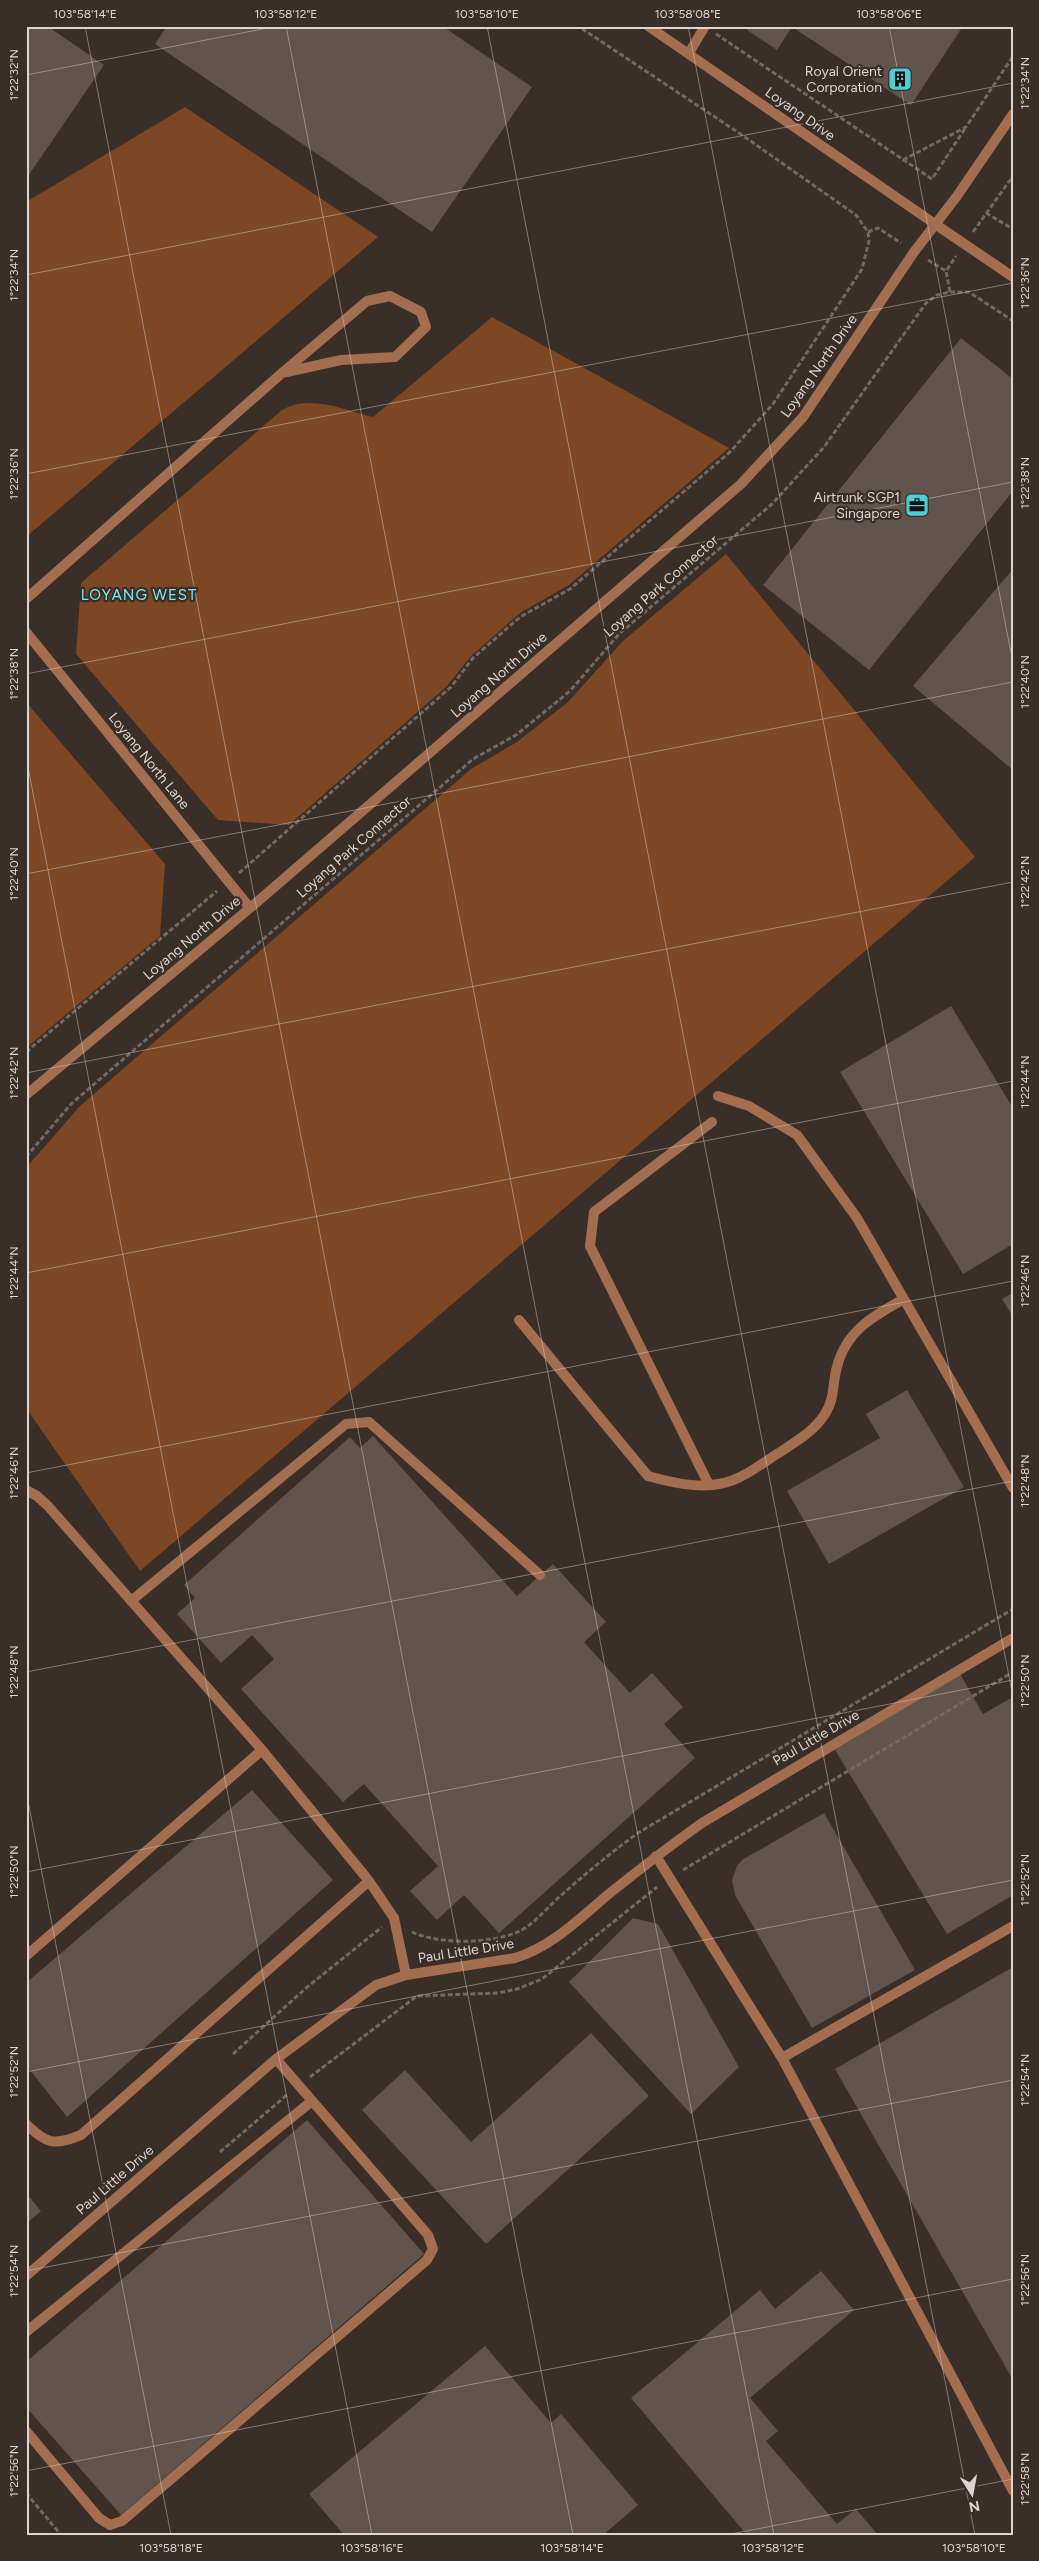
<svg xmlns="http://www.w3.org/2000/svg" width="1039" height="2561" viewBox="0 0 1039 2561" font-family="Figtree,sans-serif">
<rect width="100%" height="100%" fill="#392e28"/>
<path fill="#7d4724" d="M185,107L378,237L26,537V202Z
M492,317L729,448L569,585L520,613L471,656L447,686L289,825L218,820L76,654L81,583L282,410C311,394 343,410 373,417Z
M726,554L975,857L140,1571L26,1408V1168L80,1106L471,769L517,742L568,702L623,641Z
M26,702L165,864L160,936L26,1048Z"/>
<path fill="#60544d" d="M26,26H47L104,65L26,179Z
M167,26H442L532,87L432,232L155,44Z
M750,26H963L911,105L792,27L777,50L747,30Z
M961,338L1013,379V491L869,670L763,585Z
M1013,569V770L913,686Z
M951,1006L1013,1108V1244L963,1274L840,1072Z
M1013,1293V1317L1002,1299Z
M907,1390L964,1487L829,1564L787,1491L880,1438L866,1414Z
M373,1436L517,1596L553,1564L606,1622L584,1642L630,1693L652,1673L683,1707L664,1724L695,1758L499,1933L464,1895L437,1920L410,1891L438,1866L364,1784L343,1802L241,1689L274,1659L252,1635L221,1663L177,1614L195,1598L184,1585L350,1437L360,1448Z
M960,1674L983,1714L1013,1697V1895L947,1934L835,1750Z
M252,1790L333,1880L67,2117L26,2065V1983Z
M824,1813L915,1970L812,2028L735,1895L732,1880L737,1866L742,1860Z
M633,1918L658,1924L739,2067L691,2114L569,1982Z
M1013,1967V2380L835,2069Z
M591,2033L649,2096L486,2244L362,2110L405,2070L471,2142Z
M307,2120L424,2254L121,2515L26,2407V2362Z
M26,2193L41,2211L26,2224Z
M821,2271L854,2310L750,2398L778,2431L766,2441L837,2524L856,2509L878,2535H747L631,2398L760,2290L775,2309Z
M485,2346L551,2423L561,2414L638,2505L603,2535H344L309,2494Z"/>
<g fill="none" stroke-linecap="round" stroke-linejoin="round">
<path stroke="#726863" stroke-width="3" stroke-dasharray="5 2.5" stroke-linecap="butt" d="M716,34L932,179L966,127
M903,160L966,127L1013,56
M986,213L1013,229
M868,232L878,228L901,243
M973,232L1013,176
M928,260L946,271
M950,292H969L1013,321
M239,873L451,687L473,658L520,617L570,589L730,452L773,404L862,269L869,241L868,232L856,215L742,135L578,26
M26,1052L217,891
M26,1157L71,1104L473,759L516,735L570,691L619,634L772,504L824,447L926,303L937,295L950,292L946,271L956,256
M683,1870L1013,1672
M412,1932C440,1945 492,1944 520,1931C534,1924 547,1908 558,1898C584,1875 610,1853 638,1833L1013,1609
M233,2054L306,1988L382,1927
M310,2077L417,1996L498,1993L517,1989L542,1979L657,1887
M220,2152L288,2094
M26,2493L61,2535"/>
<path stroke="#a26e4f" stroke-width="10" d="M689,53L705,26
M935,224L1013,277
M718,1096L749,1106L797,1135L857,1218L1013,1488
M519,1320L648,1476C676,1484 712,1492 740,1477C755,1470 768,1459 782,1451C798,1440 814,1431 825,1414C835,1399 832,1384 837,1367C846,1331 873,1316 904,1299
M709,1485L590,1246L594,1212L712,1122
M26,1490L37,1496L48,1506L262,1750L369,1881L394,1918L406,1975
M131,1601L346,1424L369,1422L540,1575
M656,1856L782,2058L1013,2491
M26,1956L262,1750
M782,2058L1013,1926
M26,2124C47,2144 54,2146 81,2135L369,1881
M26,2276L276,2059L376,1985L406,1975L515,1958C552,1947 581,1917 610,1893C640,1869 671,1845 702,1823L1013,1638
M26,2332L312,2101
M26,2431L99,2518L110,2525L122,2521L427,2260L433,2249L428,2235L276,2059"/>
<path stroke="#a26e4f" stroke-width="10" d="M648,26L935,224
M26,599L282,373L367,301L390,296L421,312L426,327L395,357L341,360L282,373
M26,632L250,908
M26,1095L250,908L741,484L803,417L914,252L957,196L1013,114"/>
</g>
<path fill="none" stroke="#dcd5d1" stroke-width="1" stroke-opacity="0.45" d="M85,26L573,2535M286,26L774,2535M487,26L975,2535M688,26L1013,1697M889,26L1013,663M26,75L278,26M26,275L1013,83M26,474L1013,283M26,674L1013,482M26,757L372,2535M26,874L1013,682M26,1073L1013,882M26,1273L1013,1081M26,1473L1013,1281M26,1672L1013,1481M26,1791L171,2535M26,1872L1013,1680M26,2072L1013,1880M26,2271L1013,2080M26,2471L1013,2279M726,2535L1013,2479"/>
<defs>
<g id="building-square" transform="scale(1.25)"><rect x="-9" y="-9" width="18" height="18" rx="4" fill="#51ccd4" stroke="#392e28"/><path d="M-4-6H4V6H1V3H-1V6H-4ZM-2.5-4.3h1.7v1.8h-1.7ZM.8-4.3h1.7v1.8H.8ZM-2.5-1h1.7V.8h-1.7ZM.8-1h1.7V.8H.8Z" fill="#111"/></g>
<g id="office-square" transform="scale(1.25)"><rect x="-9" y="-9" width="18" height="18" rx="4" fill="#51ccd4" stroke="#392e28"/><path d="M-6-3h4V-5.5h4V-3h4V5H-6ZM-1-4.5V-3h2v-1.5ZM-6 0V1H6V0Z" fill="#111"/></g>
</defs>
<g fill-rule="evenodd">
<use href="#building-square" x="900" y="79"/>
<use href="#office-square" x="917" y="505"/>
</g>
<g text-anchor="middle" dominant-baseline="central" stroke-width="4.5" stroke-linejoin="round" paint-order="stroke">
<g font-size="14" fill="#dcd5d1" stroke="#392e28" text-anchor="end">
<text x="882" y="71">Royal Orient<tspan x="882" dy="16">Corporation</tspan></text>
<text x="900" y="497">Airtrunk SGP1<tspan x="900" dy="16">Singapore</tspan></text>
</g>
<g font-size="14" fill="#dcd5d1" stroke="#392e28">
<text transform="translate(800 114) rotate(35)">Loyang Drive</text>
<text transform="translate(819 366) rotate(-55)">Loyang North Drive</text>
<text transform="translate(661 586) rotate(-41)">Loyang Park Connector</text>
<text transform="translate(499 675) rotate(-41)">Loyang North Drive</text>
<text transform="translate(149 761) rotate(51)">Loyang North Lane</text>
<text transform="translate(354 847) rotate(-41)">Loyang Park Connector</text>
<text transform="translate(192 938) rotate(-40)">Loyang North Drive</text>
<text transform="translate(816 1738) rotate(-30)">Paul Little Drive</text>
<text transform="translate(466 1951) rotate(-9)">Paul Little Drive</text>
<text transform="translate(115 2180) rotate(-41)">Paul Little Drive</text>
</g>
<g font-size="15" letter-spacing="1" fill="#7ce8ef" stroke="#392e28">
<text x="139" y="595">LOYANG WEST</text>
</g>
</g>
<rect width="1039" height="2561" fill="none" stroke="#392e28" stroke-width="55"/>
<g transform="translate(972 2494) rotate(169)" stroke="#392e28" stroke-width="4" paint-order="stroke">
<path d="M0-4L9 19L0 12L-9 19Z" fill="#dcd5d1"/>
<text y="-8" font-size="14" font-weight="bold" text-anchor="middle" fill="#dcd5d1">N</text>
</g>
<rect x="28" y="28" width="984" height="2506" fill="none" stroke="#dcd5d1" stroke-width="2"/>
<g font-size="12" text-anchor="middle" fill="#dcd5d1">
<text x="85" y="18">103°58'14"E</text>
<text x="286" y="18">103°58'12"E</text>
<text x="487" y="18">103°58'10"E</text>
<text x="688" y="18">103°58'08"E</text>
<text x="889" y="18">103°58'06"E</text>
<text transform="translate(14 75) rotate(-90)" y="4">1°22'32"N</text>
<text transform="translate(1025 83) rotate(-90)" y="4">1°22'34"N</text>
<text transform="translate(14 275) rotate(-90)" y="4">1°22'34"N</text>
<text transform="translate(1025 283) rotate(-90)" y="4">1°22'36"N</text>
<text transform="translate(14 474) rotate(-90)" y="4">1°22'36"N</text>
<text transform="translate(1025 483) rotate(-90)" y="4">1°22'38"N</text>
<text transform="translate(14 674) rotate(-90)" y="4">1°22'38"N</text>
<text transform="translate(1025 682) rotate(-90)" y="4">1°22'40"N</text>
<text transform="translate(14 874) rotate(-90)" y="4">1°22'40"N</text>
<text transform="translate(1025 882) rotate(-90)" y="4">1°22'42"N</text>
<text transform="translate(14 1073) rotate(-90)" y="4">1°22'42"N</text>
<text transform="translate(1025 1082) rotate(-90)" y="4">1°22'44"N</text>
<text transform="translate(14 1273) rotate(-90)" y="4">1°22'44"N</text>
<text transform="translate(1025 1281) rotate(-90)" y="4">1°22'46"N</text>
<text transform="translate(14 1473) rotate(-90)" y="4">1°22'46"N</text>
<text transform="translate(1025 1481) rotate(-90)" y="4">1°22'48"N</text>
<text transform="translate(14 1672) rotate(-90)" y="4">1°22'48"N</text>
<text transform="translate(1025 1681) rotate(-90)" y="4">1°22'50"N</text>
<text transform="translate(14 1872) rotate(-90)" y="4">1°22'50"N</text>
<text transform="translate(1025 1880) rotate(-90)" y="4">1°22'52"N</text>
<text transform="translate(14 2072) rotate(-90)" y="4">1°22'52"N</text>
<text transform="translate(1025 2080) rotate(-90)" y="4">1°22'54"N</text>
<text transform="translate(14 2271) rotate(-90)" y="4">1°22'54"N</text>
<text transform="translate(1025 2280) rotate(-90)" y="4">1°22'56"N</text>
<text transform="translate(14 2471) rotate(-90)" y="4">1°22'56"N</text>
<text transform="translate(1025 2479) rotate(-90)" y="4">1°22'58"N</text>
<text x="171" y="2552">103°58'18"E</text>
<text x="372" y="2552">103°58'16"E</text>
<text x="572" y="2552">103°58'14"E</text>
<text x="773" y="2552">103°58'12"E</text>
<text x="974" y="2552">103°58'10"E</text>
</g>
</svg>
